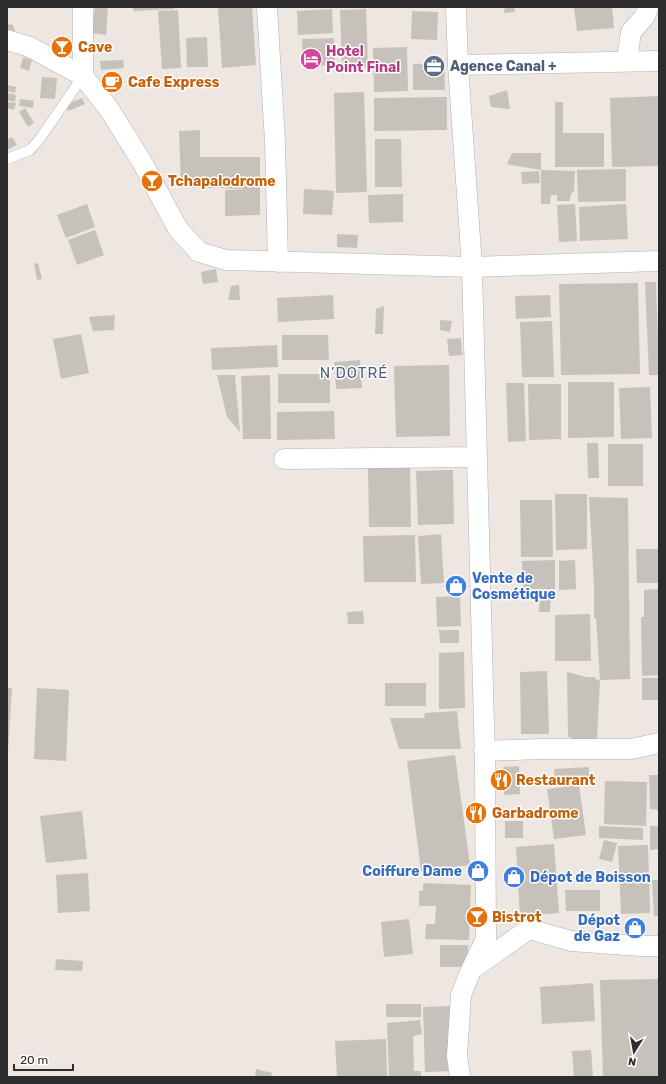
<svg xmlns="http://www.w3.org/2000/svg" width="666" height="1084" viewBox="0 0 666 1084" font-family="Rubik,sans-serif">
<rect width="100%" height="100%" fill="#eee6e0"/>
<path fill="#c7c1bc" d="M95,7H108L106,35L92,33Z
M133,7H174V9L133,11Z
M218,7H252L256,65L222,68Z
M505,7H514L515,12L504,13Z
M574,7H612L614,28L577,31Z
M332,9L333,33L298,35L297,11Z
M366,9L368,67L342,68L340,10Z
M178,10L181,68L162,69L158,11Z
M412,11L438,12L437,40L411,39Z
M7,24L13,25L15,31L12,36L7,35Z
M207,37L208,67H187L186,38Z
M334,38L335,65L303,66L302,39Z
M407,47L408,91L374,92L373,48Z
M23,57L32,60L29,71L20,68Z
M123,60L124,68L101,70L100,61Z
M444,63L445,90H413V64Z
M42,77L57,78L55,99L40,98Z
M7,85L16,87L15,93L7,91Z
M507,90L510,109L491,107L489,96Z
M364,92L367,192L336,193L334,93Z
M7,93L16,95L15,102L7,100Z
M659,96V166L612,167L610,98Z
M447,97V130L374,131V98Z
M82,98L85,104L68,111L65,105Z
M20,99L34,101L33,108L19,106Z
M7,102L16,103L14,110L7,108Z
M555,102H563V133H604V167H555Z
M25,108L34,123L28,127L19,112Z
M200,130V157H260V215L225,216V190L249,189L181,187L179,131Z
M12,137L17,145L7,150V140Z
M375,139H401L402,187H375Z
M512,153H541V170L507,164Z
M626,169V201L578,202L577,170Z
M541,170L575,171L574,191L571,194L570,201H557V195H551L550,204H541Z
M539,171L540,183L522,184L521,172Z
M304,189L334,191L332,215L303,214Z
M403,194V222L369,223L368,195Z
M87,204L95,227L66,238L57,215Z
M575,204L577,241L559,242L557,205Z
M626,204L628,239L580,241L579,207Z
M95,230L104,255L77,265L68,240Z
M337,234L358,235L357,248L337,247Z
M38,263L42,279L37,280L34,264Z
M216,269L218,282L203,284L201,272Z
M645,282H656L659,375H649Z
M638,283L640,374L561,375L559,284Z
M239,285L240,300H228L231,286Z
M333,295L334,319L278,322L277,298Z
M550,295L551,317L516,319L515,296Z
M384,306L383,334H375L376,309Z
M115,315L114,330L93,331L89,317Z
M440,320L452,321L450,332L440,330Z
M552,321L554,377H522L520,322Z
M81,334L89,373L61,379L53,339Z
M282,335H328L329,360H282Z
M461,338L462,355L449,356L447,339Z
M277,345L278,367L212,370L211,348Z
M360,360L362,388L336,389L334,362Z
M449,365L450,436L396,437L394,366Z
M278,374H330V403H278Z
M217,375H235L240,432L227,417Z
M270,375L271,439H243L241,376Z
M568,382H614V437L568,438Z
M506,383H524L526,441L508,442Z
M528,384H561V439L529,440Z
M650,387L652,438L621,439L619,388Z
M334,411L335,439L277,440V412Z
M587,443H598L599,478H588Z
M608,444H643V486H608Z
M410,466L411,527H369L368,467Z
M453,470L454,524L418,525L416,471Z
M555,494H587V549L556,550Z
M589,497L628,498L630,679L600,680L597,740L571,744V737H568L567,672L586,677H595V679L600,680L596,618H594V584Z
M520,500H552L553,557H521Z
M441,534L444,583L421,584L418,536Z
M415,535L416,582H364L363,536Z
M636,549H659V583H637Z
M555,560V589H523L522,561Z
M575,560L576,589L559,590V561Z
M659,589V675L643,676L642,675L641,617H644V590Z
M540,593H551L550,612H539Z
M460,596L461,626L437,627L436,597Z
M363,611L364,624H348L347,612Z
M590,614L591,661H555V615Z
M439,630H459V643H440Z
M464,652L465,708L439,709V653Z
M547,671L549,734H521L520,672Z
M642,678H659V700H642Z
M385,683H426V706H385Z
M7,688H12L8,752L7,751Z
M37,688L69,690L66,761L34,759Z
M457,711L461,749H399L390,718H424L425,713Z
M455,755L470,865L421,871L407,761Z
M519,766L520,794L504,795L503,767Z
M589,767V779L555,781L554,769Z
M649,775H659V810L650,809Z
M605,781L647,782L646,826L604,824Z
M579,785L586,835L554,839L547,789Z
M82,811L87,859L46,863L40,816Z
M505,821H523V838H505Z
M599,826L643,828V840L599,838Z
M650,826H659V849L650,850Z
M604,840L617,843L612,862L599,859Z
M554,844L559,913L520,916L516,847Z
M648,845L650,913L621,914L618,846Z
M88,873L90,911L58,913L56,875Z
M652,880H659V916H654Z
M423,883L471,885L469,940L425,939L426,924H435L436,906H419V891H423Z
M565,890H600V911H566Z
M409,919L413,954L384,957L381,922Z
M440,945H468V967H440Z
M56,959L83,961L82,971L55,970Z
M659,979V1077H603L600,980Z
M593,983L595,1021L542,1024L540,987Z
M386,1004H421V1017H386Z
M453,1006L456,1071L425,1072L423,1007Z
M420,1020L422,1034L413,1036L414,1071H421V1077H389L387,1023Z
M386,1039L387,1076L337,1077L335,1041Z
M591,1050L593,1077H574L572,1051Z
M256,1069L272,1073L271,1077H255Z"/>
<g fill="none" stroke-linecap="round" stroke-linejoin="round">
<g stroke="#adb1b9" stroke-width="11">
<path id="lane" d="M7,159L30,150L39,140L83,76"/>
</g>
<g stroke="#adb1b9" stroke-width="21">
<path id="street" d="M83,7V76
M267,7L275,142L278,262
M456,7L458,65L472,267L485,763L486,939L471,970L529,929L571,941L640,946H659
M7,40L30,47L83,76L109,109L142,162L178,229L199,252L226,260L472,267L659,261
M627,61L631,32L645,16L648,7
M458,65L659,61
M284,459L477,457
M484,751L540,749H631L659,743
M460,1077L457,1056L461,995L471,970"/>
</g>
<use href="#lane" stroke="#fff" stroke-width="10"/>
<use href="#street" stroke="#fff" stroke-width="20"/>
</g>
<defs>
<g id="bar-disc" transform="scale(1.15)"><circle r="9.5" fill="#e8710a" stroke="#fff"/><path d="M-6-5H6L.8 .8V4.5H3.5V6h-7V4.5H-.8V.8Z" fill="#fff"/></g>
<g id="hotel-disc" transform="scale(1.15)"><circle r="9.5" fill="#d1479c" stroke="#fff"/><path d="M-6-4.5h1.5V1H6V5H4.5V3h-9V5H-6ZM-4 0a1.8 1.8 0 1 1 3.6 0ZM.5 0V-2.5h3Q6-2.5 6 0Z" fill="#fff"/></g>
<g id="office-disc" transform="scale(1.15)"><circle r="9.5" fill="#5c6f8a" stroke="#fff"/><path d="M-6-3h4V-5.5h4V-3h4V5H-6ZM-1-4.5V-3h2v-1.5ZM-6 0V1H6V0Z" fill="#fff"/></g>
<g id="cafe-disc" transform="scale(1.15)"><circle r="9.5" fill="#e8710a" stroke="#fff"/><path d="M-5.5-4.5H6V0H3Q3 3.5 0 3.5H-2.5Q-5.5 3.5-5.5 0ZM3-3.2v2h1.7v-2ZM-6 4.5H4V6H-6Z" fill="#fff"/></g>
<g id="shop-disc" transform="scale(1.15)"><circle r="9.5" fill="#3f7fe0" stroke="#fff"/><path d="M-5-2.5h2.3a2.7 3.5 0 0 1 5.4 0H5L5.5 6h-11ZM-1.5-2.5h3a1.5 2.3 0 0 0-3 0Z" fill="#fff"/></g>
<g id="restaurant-disc" transform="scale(1.15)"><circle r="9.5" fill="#e8710a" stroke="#fff"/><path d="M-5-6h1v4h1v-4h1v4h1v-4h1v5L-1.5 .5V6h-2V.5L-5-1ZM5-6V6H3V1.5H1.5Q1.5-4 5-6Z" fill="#fff"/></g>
</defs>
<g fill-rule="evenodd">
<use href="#bar-disc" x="62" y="47"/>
<use href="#hotel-disc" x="311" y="59"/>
<use href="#office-disc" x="434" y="66"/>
<use href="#cafe-disc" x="112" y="82"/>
<use href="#bar-disc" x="152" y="181"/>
<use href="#shop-disc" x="456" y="586"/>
<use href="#restaurant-disc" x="501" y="780"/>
<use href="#restaurant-disc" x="476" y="813"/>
<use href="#shop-disc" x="478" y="871"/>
<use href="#shop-disc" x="514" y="877"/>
<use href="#bar-disc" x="477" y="917"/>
<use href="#shop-disc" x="635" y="928"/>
</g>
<g text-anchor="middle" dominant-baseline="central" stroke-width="3" stroke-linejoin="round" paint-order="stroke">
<g font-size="14" font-weight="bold" fill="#c56008" stroke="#fff" text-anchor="start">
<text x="78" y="47">Cave</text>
<text x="128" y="82">Cafe Express</text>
<text x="168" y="181">Tchapalodrome</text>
<text x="516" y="780">Restaurant</text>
<text x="492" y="813">Garbadrome</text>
<text x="492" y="917">Bistrot</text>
</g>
<g font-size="14" font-weight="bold" fill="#b23c85" stroke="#fff" text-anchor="start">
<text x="326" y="51">Hotel<tspan x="326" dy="16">Point Final</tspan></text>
</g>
<g font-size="14" font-weight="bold" fill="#4e5e75" stroke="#fff" text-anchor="start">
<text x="450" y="66">Agence Canal +</text>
</g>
<g font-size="14" font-weight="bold" fill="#366cbe" stroke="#fff" text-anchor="start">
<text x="472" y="578">Vente de<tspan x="472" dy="16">Cosmétique</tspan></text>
<text x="462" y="871" text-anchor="end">Coiffure Dame</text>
<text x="530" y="877">Dépot de Boisson</text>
<text x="620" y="920" text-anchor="end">Dépot<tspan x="620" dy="16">de Gaz</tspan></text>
</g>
<g font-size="15" letter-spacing="1" fill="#4d5e7e" stroke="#fff">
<text x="354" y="373">N’DOTRÉ</text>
</g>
</g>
<rect width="666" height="1084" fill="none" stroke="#2d2d2d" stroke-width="16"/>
<g transform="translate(634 1052) rotate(191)" stroke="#ffffff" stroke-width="3" paint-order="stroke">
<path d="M0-3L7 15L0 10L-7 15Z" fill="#2d2d2d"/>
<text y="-6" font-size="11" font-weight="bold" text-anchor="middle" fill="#2d2d2d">N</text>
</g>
<path d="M14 1064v6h59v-6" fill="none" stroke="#2d2d2d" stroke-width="2"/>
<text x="20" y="1064" font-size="12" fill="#2d2d2d" stroke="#ffffff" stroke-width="3" paint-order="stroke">20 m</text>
</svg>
